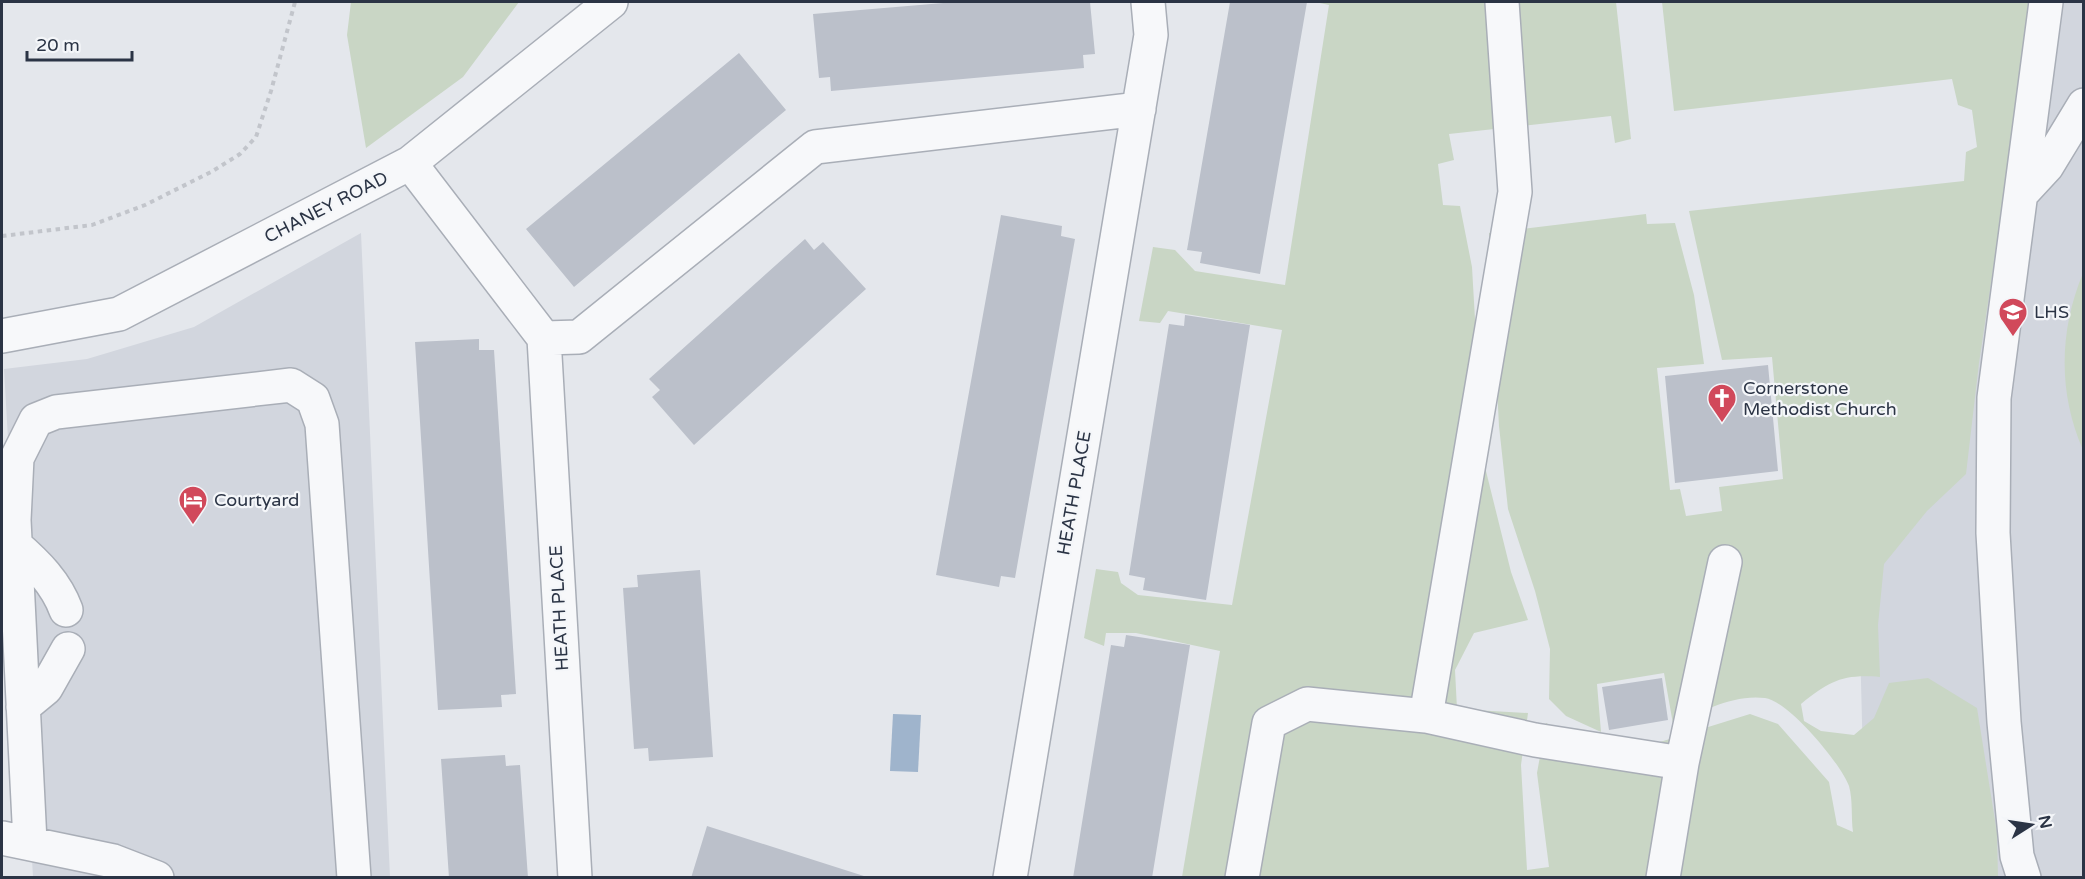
<svg xmlns="http://www.w3.org/2000/svg" width="2085" height="879" viewBox="0 0 2085 879" font-family="'Varela Round',sans-serif">
<rect width="100%" height="100%" fill="#e4e7ec"/>
<path fill="#d2d6de" d="M2029,2H2083V877H1866L1859,604Z
M361,233L390,877H33L4,369L87,359L194,327Z"/>
<path fill="#c9d6c5" d="M351,2H519L463,77L366,148L347,35Z
M1315,2H1616L1631,139L1615,143L1611,116L1449,134L1454,160L1438,164L1443,205L1460,206L1472,267L1483,459L1511,572L1528,620L1474,633L1455,670L1457,709L1528,713L1521,765L1527,870L1549,867L1537,773L1546,723L1580,741L1607,750L1660,742L1750,714L1778,724L1829,782L1837,825L1853,832C1851,818 1853,800 1849,786C1841,764 1789,701 1765,698C1732,694 1702,712 1673,724L1664,673L1597,684L1601,732L1566,716L1549,699L1550,649L1535,591L1508,509L1499,426L1489,233L1646,214L1647,224L1675,223L1694,295L1704,364L1657,368L1670,490L1680,489L1686,516L1722,511L1719,487L1783,479L1772,357L1722,360L1689,211L1964,181L1966,152L1977,147L1972,110L1958,105L1952,79L1674,111L1662,2H2033L1979,363L1966,474L1927,511L1884,564L1878,625L1880,677C1842,674 1830,681 1801,704L1804,721L1821,731L1854,735L1874,718L1889,683L1928,678L1977,708L1997,833L1998,877H1182L1220,651L1136,633H1106L1104,646L1084,638L1096,569L1118,572L1121,583L1138,595L1232,605L1282,330L1168,311L1160,323L1139,321L1153,247L1175,250L1195,271L1285,285L1329,5Z
M2083,273H2084L2083,450C2058,393 2059,331 2083,273Z"/>
<path fill="#9fb4cc" d="M893,714L921,715L918,772L890,771Z"/>
<path fill="#bbc0ca" d="M955,2H1090L1095,54L1083,55L1084,68L831,91L830,77L819,78L813,14Z
M1230,2H1307L1260,274L1200,263L1202,252L1187,250Z
M739,53L786,110L574,287L526,229Z
M1001,215L1062,226L1061,236L1075,239L1015,578L1001,576L999,587L936,575Z
M805,239L814,250L823,242L866,289L694,445L652,397L660,390L649,379Z
M1185,315L1250,325L1206,600L1143,590L1145,578L1129,575L1169,324L1184,326Z
M479,339V350H494L516,694L501,695L502,707L438,710L415,342Z
M1768,365L1778,471L1675,483L1665,376Z
M700,570L713,757L649,761L648,748L634,749L623,588L638,587L637,575Z
M1126,635L1190,645L1152,878H1073L1111,645L1124,647Z
M1662,678L1668,720L1609,730L1602,687Z
M505,755L506,766L520,765L528,878H449L441,759Z
M707,826L867,877V878H691Z"/>
<g fill="none" stroke-linecap="round" stroke-linejoin="round">
<g stroke="#a9aeb7" stroke-width="36">
<path id="minor" d="M410,163L544,338L575,878
M2022,193L2047,166L2084,105
M2,336L119,314L410,163L611,2
M544,338L579,337L815,147L1139,109
M15,545C37,564 56,583 66,610
M23,707L46,688L68,649
M1426,716L1515,192L1502,2
M1682,763L1725,562
M2,838L113,861L157,878
M30,842L14,520L17,458L36,420L56,412L291,385L313,399L322,424L354,878
M1010,878L1151,35L1148,2
M1242,878L1269,723L1307,704L1426,716L1535,740L1682,763L1663,878
M2024,878L2017,856L2004,722L1993,533L1994,398L2046,2"/>
</g>
<path stroke="#c2c5cb" stroke-width="4" stroke-dasharray="4.5 4.5" stroke-linecap="butt" d="M2,236L92,225L145,205L211,172L240,154L256,137L271,91L295,2"/>
<use href="#minor" stroke="#f7f8fa" stroke-width="33"/>
</g>
<defs>
<g id="school-pin" transform="scale(1.5)"><path d="M0 17L-7.5 6A9.5 9.5 0 1 1 7.5 6Z" fill="#d1495b" stroke="#f4f6f9"/><path d="M0-5L7-2L0 1L-7-2ZM-4 1L0 2.5L4 1V4Q0 6-4 4Z" fill="#fff"/></g>
<g id="church-pin" transform="scale(1.5)"><path d="M0 17L-7.5 6A9.5 9.5 0 1 1 7.5 6Z" fill="#d1495b" stroke="#f4f6f9"/><path d="M-1.2-6h2.4v3.5h3.3v2.4h-3.3V6h-2.4V-.1h-3.3v-2.4h3.3Z" fill="#fff"/></g>
<g id="hotel-pin" transform="scale(1.5)"><path d="M0 17L-7.5 6A9.5 9.5 0 1 1 7.5 6Z" fill="#d1495b" stroke="#f4f6f9"/><path d="M-6-4.5h1.5V1H6V5H4.5V3h-9V5H-6ZM-4 0a1.8 1.8 0 1 1 3.6 0ZM.5 0V-2.5h3Q6-2.5 6 0Z" fill="#fff"/></g>
</defs>
<g fill-rule="evenodd">
<use href="#school-pin" x="2013" y="312"/>
<use href="#church-pin" x="1722" y="398"/>
<use href="#hotel-pin" x="193" y="500"/>
</g>
<g text-anchor="middle" dominant-baseline="central" stroke-width="4.5" stroke-linejoin="round" paint-order="stroke">
<g font-size="18" fill="#2b3445" stroke="#f4f6f9">
<text transform="translate(326 207) rotate(-27)">CHANEY ROAD</text>
<text transform="translate(1074 493) rotate(-80)">HEATH PLACE</text>
<text transform="translate(559 608) rotate(-93)">HEATH PLACE</text>
</g>
<g font-size="18" fill="#2b3445" stroke="#f4f6f9" text-anchor="start">
<text x="2034" y="312">LHS</text>
<text x="1743" y="388">Cornerstone<tspan x="1743" dy="21">Methodist Church</tspan></text>
<text x="214" y="500">Courtyard</text>
</g>
</g>
<rect width="2085" height="879" fill="none" stroke="#2b3445" stroke-width="6"/>
<g transform="translate(2031 825) rotate(78)" stroke="#f4f6f9" stroke-width="4.5" paint-order="stroke">
<path d="M0-4.5L10 22L0 15L-10 22Z" fill="#2b3445"/>
<text y="-9" font-size="16" font-weight="bold" text-anchor="middle" fill="#2b3445">N</text>
</g>
<path d="M27 51v9h105v-9" fill="none" stroke="#2b3445" stroke-width="3"/>
<text x="36" y="51" font-size="18" fill="#2b3445" stroke="#f4f6f9" stroke-width="4.5" paint-order="stroke">20 m</text>
</svg>
